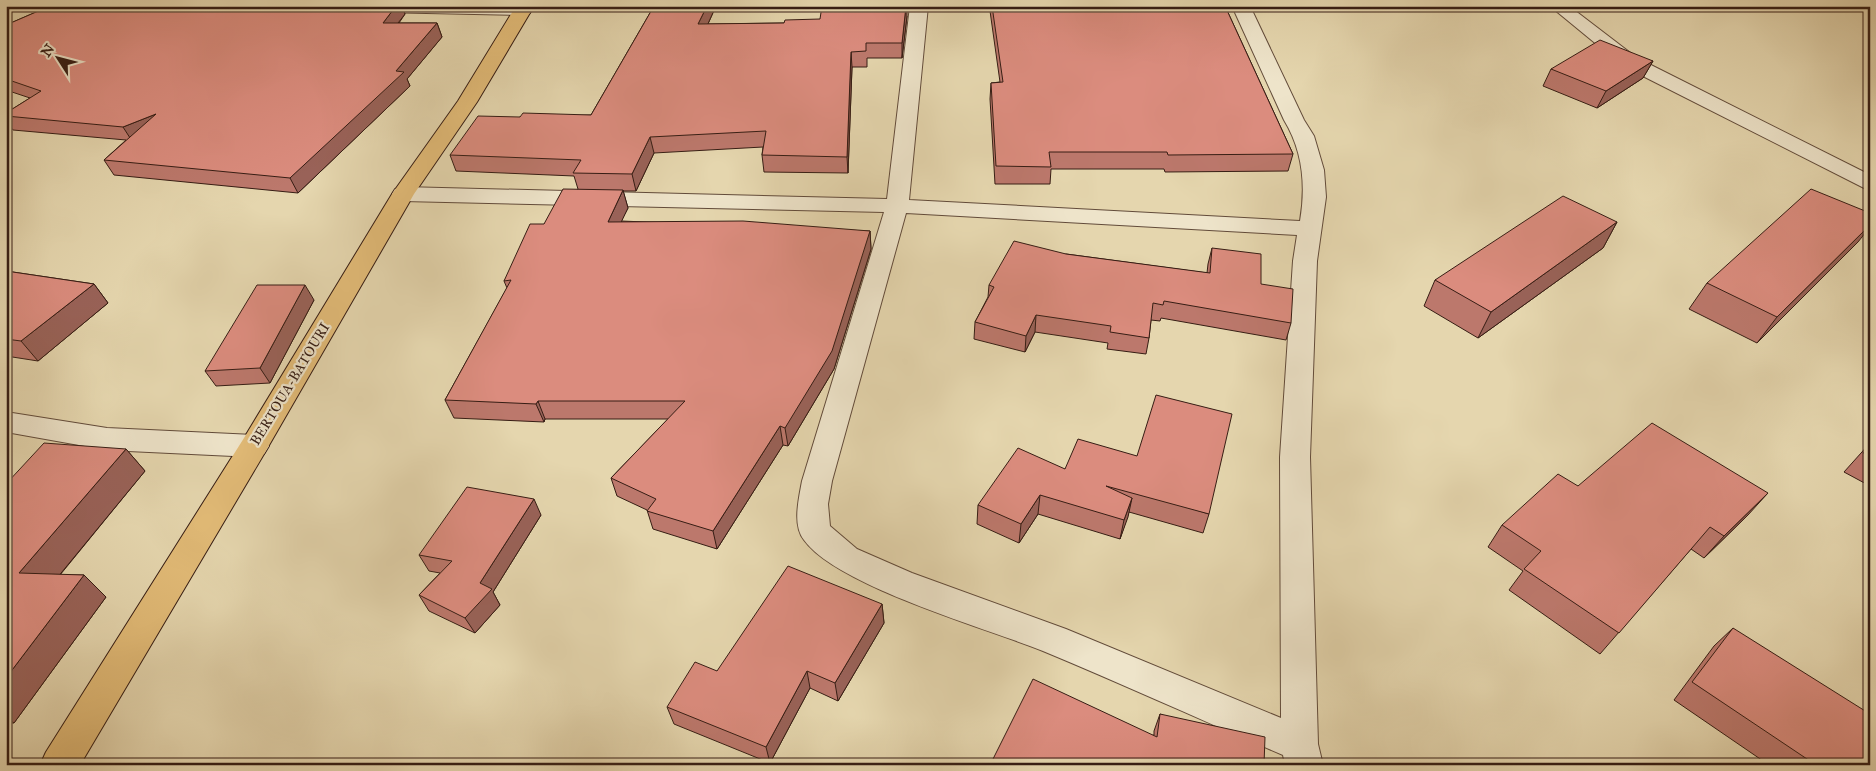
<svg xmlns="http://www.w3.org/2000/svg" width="1876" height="771" viewBox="0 0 1876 771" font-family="'IM FELL Great Primer',serif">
<rect width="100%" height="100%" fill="#e5d6ae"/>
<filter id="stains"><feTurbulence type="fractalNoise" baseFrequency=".004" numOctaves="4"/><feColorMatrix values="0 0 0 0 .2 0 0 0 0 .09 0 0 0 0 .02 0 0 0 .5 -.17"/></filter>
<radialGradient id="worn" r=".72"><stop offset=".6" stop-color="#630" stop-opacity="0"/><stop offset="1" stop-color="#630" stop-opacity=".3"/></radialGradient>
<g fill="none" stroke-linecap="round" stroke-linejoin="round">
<g stroke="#624b3a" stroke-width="2">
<path id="minor" d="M323,6H529L532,10L529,14L523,15L331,11L325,10Z
M910,6H928L909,200L1300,221C1306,186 1303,151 1284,120L1232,6H1250L1304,120L1314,136L1324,170L1326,197L1317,261L1310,457L1318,744L1323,765H1285L1283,755C1203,721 1123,684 1043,651C986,628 837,586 804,540C792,525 799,498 802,481L884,212L403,201L395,199L392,194L395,189L403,187L887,199ZM906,213L1297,235L1293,261L1280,457L1281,718L1066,629L912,573L857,549L830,526L828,504L832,481Z
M1550,6H1569L1637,58L1870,175V191L1623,66Z
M6,412L107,428L254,435L264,438L269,446L264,454L254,457L107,450L6,432Z"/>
</g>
<g stroke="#361d14" stroke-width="2">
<path id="trunk" d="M516,6H534L477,102L414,194L264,454L80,765H40L46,752L244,438L392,194L458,101Z"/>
</g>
<use href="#minor" fill="#eee4ca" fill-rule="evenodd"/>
<use href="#trunk" fill="#e2bb77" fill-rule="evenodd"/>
</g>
<path fill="#bc786c" stroke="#361d14" d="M50,6H402L405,14L399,23H437L442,37L407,79L410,86L298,193L114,175L104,160L126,140L13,130L6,121V113L30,98L6,90V25Z
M654,6H716L708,24L784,23L907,16L902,58H867V67H852L848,173L764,172L762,155L763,147L654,153L636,191H623L628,208L621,221L870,231L871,249L834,369L788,446L783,445L717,549L653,529L647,510L617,496L611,478L668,419H545L544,422L454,418L445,400L507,288L504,281L544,224L578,189L574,176L456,171L450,155L520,117L591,115Z
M990,6H1225L1293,154L1288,171L1165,172L1164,169H1051L1050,184H995L990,99L991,83L1000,82L990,11Z
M1653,61L1643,78L1597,108L1543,86L1551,69Z
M1617,222L1603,248L1478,338L1424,306L1435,280Z
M1858,242L1757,343L1689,309L1707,283Z
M1212,248L1291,323L1286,340L1161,318L1160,321L1151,320L1149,338L1146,354L1107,349L1108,343L1035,332L1025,352L974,339L975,322L988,297L989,285L1066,254L1207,273L1208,264Z
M6,271L94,284L108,303L38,361L6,356Z
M314,300L270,383L216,386L205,371Z
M1870,443V486L1844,472Z
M126,449L145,471L60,575H84L106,597L14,723H6V484Z
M1065,469L1209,514L1203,533L1129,512L1120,539L1038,514L1019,543L977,524L978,505Z
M1578,486L1748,515L1704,558L1691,549L1600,654L1509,590L1523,571L1488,547L1502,525Z
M541,515L493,592L500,605L475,633L429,611L419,595L440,573L429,571L419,555Z
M882,604L884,623L838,701L810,688L770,763L674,724L667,707L717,671Z
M1733,628L1870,765H1769L1674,700L1714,646Z
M1160,714L1264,765H990L1154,735V731Z"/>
<path fill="#996258" stroke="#361d14" d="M396,6H402L405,14L388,36L383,23Z
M707,6H716L701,39L698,24Z
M906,6H907V16L902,58V43Z
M437,23L442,37L407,79L410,86L298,193L290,178L396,71Z
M851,52L852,67L848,173L847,157Z
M1653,61L1643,78L1597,108L1606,91Z
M156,114L132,141L123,127Z
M650,137L654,153L636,191L632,174Z
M623,190L628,208L613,239L608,222Z
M1617,222L1603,248L1478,338L1491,312Z
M1870,225V227L1858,242L1757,343L1777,317Z
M870,231L871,249L834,369L788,446L785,428Z
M94,284L108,303L38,361L21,341Z
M305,285L314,300L270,383L260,368Z
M1036,315L1035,332L1025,352L1026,336Z
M538,401L545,419L544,422L536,404Z
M780,426L783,445L717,549L713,531Z
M126,449L145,471L43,595L19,573Z
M1768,493L1748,515L1704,558L1724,536Z
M1040,495L1038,514L1019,543L1021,524Z
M1132,498L1128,517L1120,539L1124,520Z
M534,499L541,515L493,592L500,605L475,633L465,618L480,583Z
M84,575L106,597L14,723L6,717V678Z
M882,604L884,623L838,701L835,683Z
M807,671L810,688L770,763L766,747Z"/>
<path fill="#db8c7e" stroke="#361d14" d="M50,6H396L383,23H437L396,71L404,72L290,178L104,160L156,114L123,127L6,116V113L41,91L6,79V25Z
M654,6H707L698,24L784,23L785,20L820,19L822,6H906L902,43H866V51L851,52L847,157L762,155L766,131L650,137L632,174L573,173L581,160L450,155L478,116L520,117L523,113L591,115Z
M992,6H1225L1293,154L1168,155L1167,152H1049L1051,167L996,166L991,83L1003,82Z
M1600,40L1653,61L1606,91L1551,69Z
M563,189L623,190L608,222L743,221L870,231L832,351L785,428L780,426L713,531L647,511L656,499L611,478L685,401H538L536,404L445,400L511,280L504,281L530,224H544Z
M1811,189L1870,213V225L1777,317L1707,283Z
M1563,196L1617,222L1491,312L1435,280Z
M1014,241L1066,254L1210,273L1212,248L1261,254V284L1293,289L1291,323L1164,301L1163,305L1153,303L1149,338L1110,332L1111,326L1036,315L1026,336L975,322L994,287L989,285Z
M6,271L94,284L21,341L6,339Z
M257,285H305L260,368L205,371Z
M1156,395L1232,414L1209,514L1106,486L1132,498L1124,520L1040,495L1021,524L978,505L1018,448L1065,469L1078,439L1137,456Z
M1652,423L1768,493L1724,536L1710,527L1619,633L1524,569L1541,551L1502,525L1558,474L1578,486Z
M44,443L126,449L19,573L84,575L6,678V484Z
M1870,445V456L1863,453Z
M467,487L534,499L480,583L492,589L465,618L419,595L452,561L419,555Z
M788,566L882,604L835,683L807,671L766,747L667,707L695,662L717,671Z
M1733,628L1870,714V765H1816L1692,682Z
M1033,679L1157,737L1160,714L1265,737L1264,765H990Z"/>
<g text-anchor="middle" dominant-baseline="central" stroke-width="4.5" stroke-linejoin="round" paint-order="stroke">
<g font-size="14" fill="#361d14" stroke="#eee4ca">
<text transform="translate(290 384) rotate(-59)">BERTOUA-BATOURI</text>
</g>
</g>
<rect width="1876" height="771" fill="none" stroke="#e5d6ae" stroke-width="25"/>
<rect x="8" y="8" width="1861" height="756" fill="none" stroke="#361d14" stroke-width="2.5"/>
<rect x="12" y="12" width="1851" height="746" fill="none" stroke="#361d14"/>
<g transform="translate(58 58) rotate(306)" stroke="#eee4ca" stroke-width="4" paint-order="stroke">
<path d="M0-4L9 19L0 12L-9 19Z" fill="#361d14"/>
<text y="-8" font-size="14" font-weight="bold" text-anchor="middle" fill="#361d14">N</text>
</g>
<rect width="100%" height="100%" filter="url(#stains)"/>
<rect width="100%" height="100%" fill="url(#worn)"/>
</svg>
